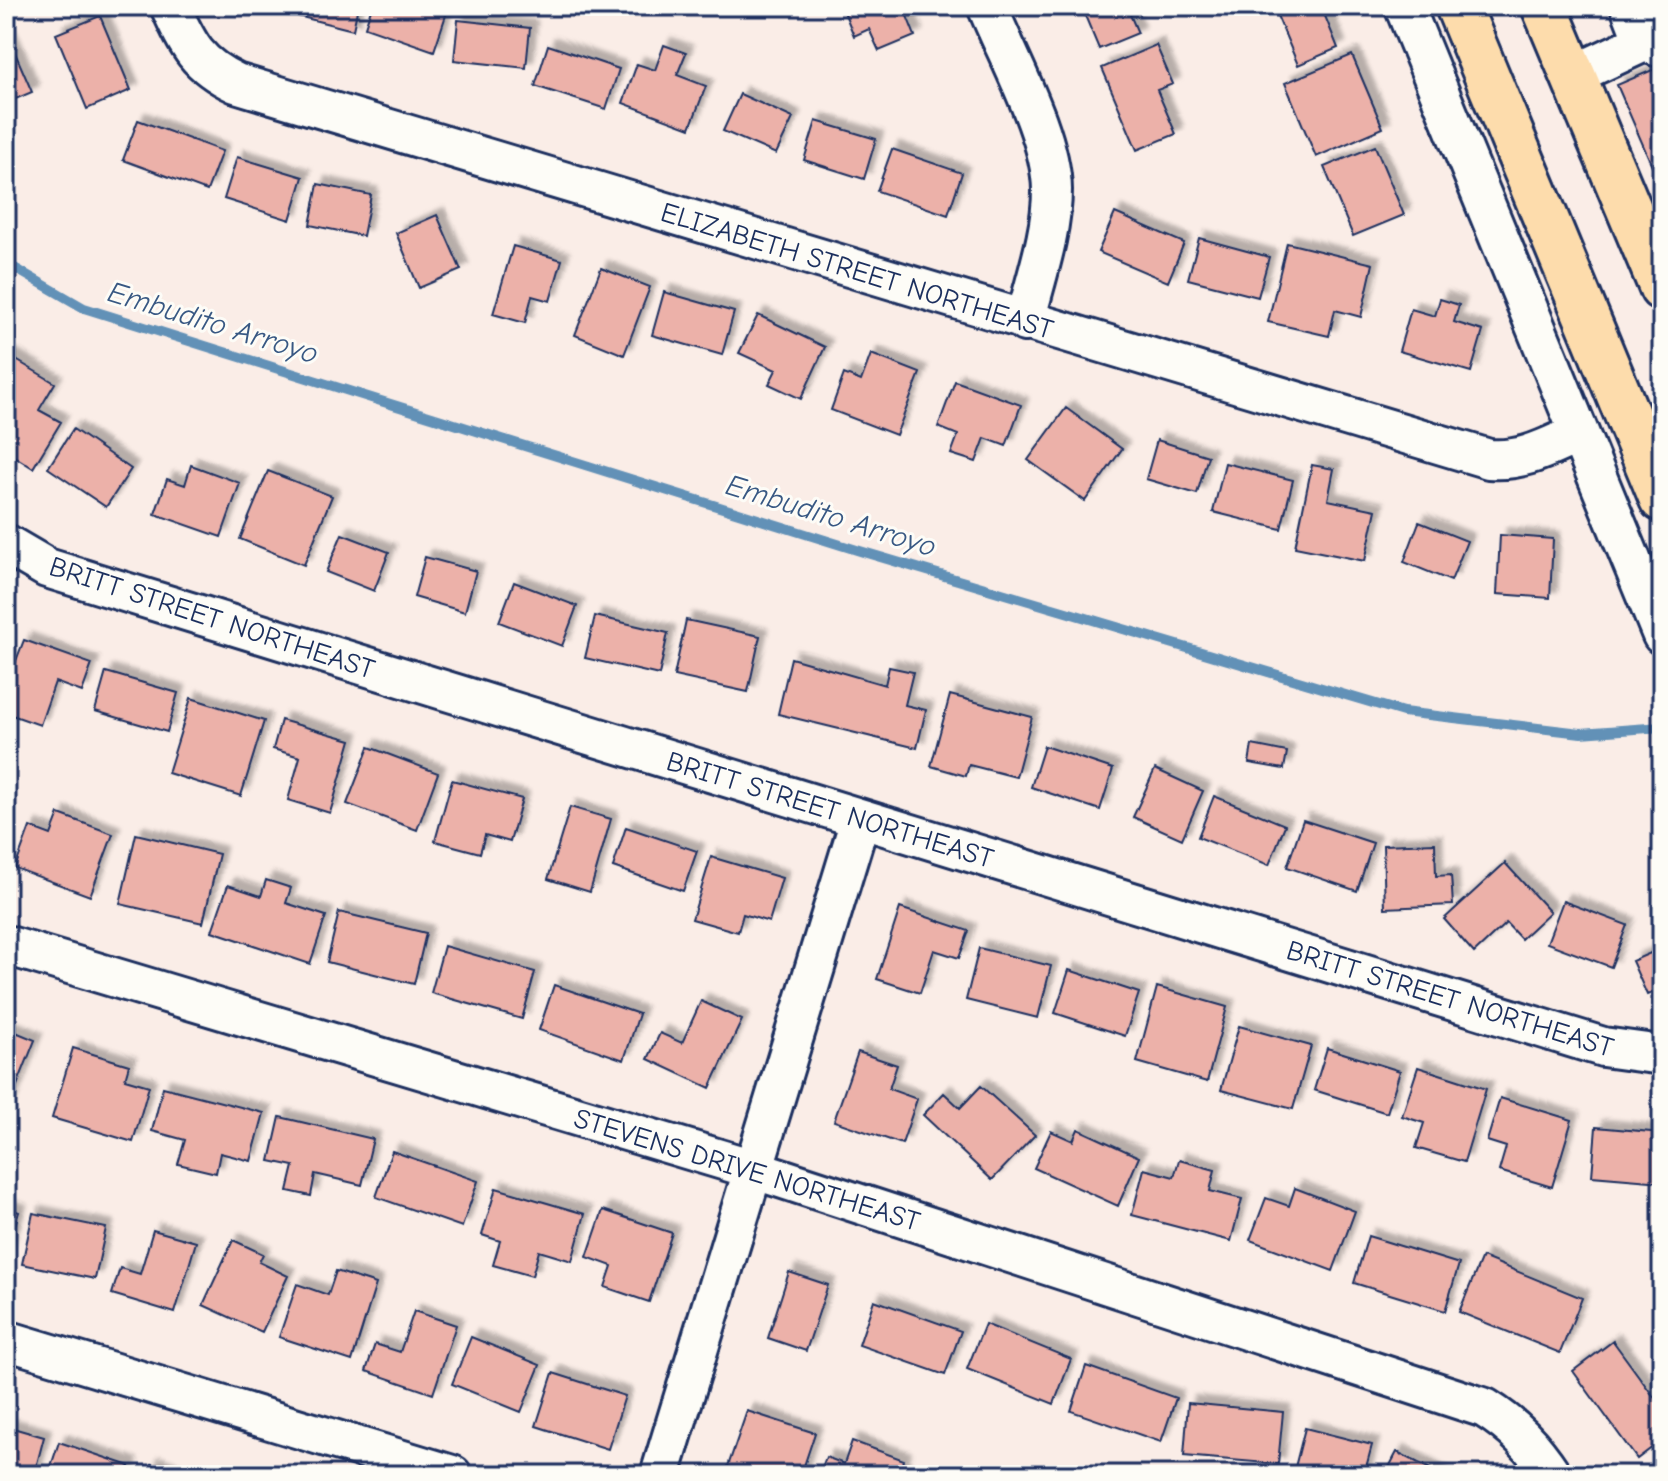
<svg xmlns="http://www.w3.org/2000/svg" width="1668" height="1481" viewBox="0 0 1668 1481" font-family="'Comic Neue',sans-serif">
<defs>
<filter id="shadow"><feDropShadow dx="7" dy="-7" stdDeviation="2" flood-color="#0004"/></filter>
</defs>
<rect width="100%" height="100%" fill="#faede7"/>
<filter id="ink" filterUnits="userSpaceOnUse"><feTurbulence type="fractalNoise" baseFrequency=".0125" numOctaves="2"/><feDisplacementMap in="SourceGraphic" scale="16" xChannelSelector="R" yChannelSelector="G"/><feConvolveMatrix kernelMatrix="1 2 1 2 8 2 1 2 1" color-interpolation-filters="sRGB"/></filter>
<g filter="url(#ink)">
<g fill="none" stroke-linecap="round" stroke-linejoin="round">
<path stroke="#6291b7" stroke-width="10" d="M6,263L84,308L860,551L1403,712L1581,733L1662,727"/>
</g>
<path fill="#ecb1a9" stroke="#1b2f5e" stroke-width="2" filter="url(#shadow)" d="M258,6H358L353,30Z
M372,6H449L434,51L365,27Z
M850,6H903L915,36L879,51L869,29L854,36L843,9Z
M1081,6H1137L1128,10L1138,33L1099,49Z
M1273,6H1321L1338,48L1298,65Z
M100,16L131,90L87,109L56,34Z
M458,20L530,28L526,68L454,60Z
M6,32L32,92L6,103Z
M548,45L619,69L606,109L535,86Z
M664,45L686,53L677,75L706,86L690,128L623,103L637,64L655,70Z
M1156,45L1173,84L1157,90L1176,134L1137,150L1102,68Z
M1352,55L1383,128L1316,157L1285,83Z
M1662,66V172L1656,175L1617,85Z
M740,94L793,118L776,154L723,131Z
M138,120L222,151L207,191L123,160Z
M816,121L876,139L864,179L804,160Z
M1375,146L1404,215L1353,236L1324,167Z
M892,149L962,173L948,215L877,191Z
M237,157L303,177L290,220L224,199Z
M318,184L371,195L363,236L310,225Z
M1115,213L1184,243L1168,282L1098,252Z
M437,215L461,270L419,288L396,233Z
M1199,238L1269,257L1258,297L1188,279Z
M1287,243L1373,264L1361,317L1335,310L1329,336L1268,322Z
M513,246L562,260L550,301L532,296L525,323L493,314Z
M601,268L650,287L624,355L575,335Z
M664,292L734,312L722,355L652,335Z
M1440,299L1459,305L1454,322L1483,331L1471,372L1399,351L1411,309L1435,316Z
M758,315L825,347L801,399L769,384L776,370L739,353Z
M6,354L55,383L39,410L61,422L33,468L6,451Z
M871,354L920,373L896,435L831,410L844,374L861,381Z
M955,381L1021,405L1006,446L985,438L976,462L951,454L958,435L938,427Z
M1066,408L1122,449L1085,501L1028,460Z
M73,429L131,469L106,507L48,468Z
M1157,440L1208,456L1197,494L1146,479Z
M1225,463L1293,480L1281,529L1213,512Z
M191,465L240,483L221,537L155,514L167,479L185,485Z
M1312,465L1334,469L1328,500L1376,510L1365,561L1295,547Z
M268,471L332,496L304,565L240,539Z
M1419,522L1467,541L1451,581L1404,562Z
M342,534L389,552L374,591L326,572Z
M1500,535L1553,539L1550,598L1497,594Z
M425,557L476,571L465,612L414,597Z
M514,582L577,606L562,646L499,622Z
M595,616L668,633L659,675L585,658Z
M686,620L760,636L748,692L674,676Z
M24,640L92,664L82,692L55,682L40,725L6,713V669L12,671Z
M791,658L885,685L889,667L913,672L905,705L926,710L917,748L778,714Z
M106,672L178,693L167,732L95,711Z
M950,695L1032,717L1016,777L969,765L966,776L931,766Z
M191,698L264,721L241,796L168,773Z
M281,720L351,740L330,813L288,800L300,757L273,749Z
M1252,745L1287,752L1284,769L1249,763Z
M1044,746L1113,769L1100,810L1031,787Z
M369,747L438,773L417,830L347,804Z
M1155,769L1203,791L1182,839L1133,817Z
M452,780L522,799L510,842L485,835L480,853L435,841Z
M1214,796L1285,825L1269,865L1198,837Z
M570,807L611,819L590,892L548,879Z
M59,814L113,834L90,896L15,868L30,827L51,835Z
M1303,820L1373,843L1357,891L1287,867Z
M626,827L697,851L683,891L613,867Z
M136,834L219,854L203,923L120,904Z
M1435,843L1436,876L1451,875L1453,905L1385,908L1383,845Z
M711,857L782,878L769,922L743,914L738,932L692,919Z
M1505,863L1550,912L1521,939L1506,923L1474,953L1444,919Z
M266,880L291,888L286,903L326,916L310,964L212,931L228,885L261,896Z
M1563,901L1627,925L1611,967L1547,943Z
M900,908L969,931L959,958L934,950L920,993L877,979Z
M339,912L426,933L414,984L327,962Z
M444,946L535,972L522,1019L431,993Z
M979,948L1051,966L1038,1018L966,1000Z
M1662,948V989L1647,995L1632,961Z
M1069,970L1139,993L1125,1036L1055,1013Z
M554,985L639,1014L624,1060L539,1030Z
M1157,987L1227,1007L1207,1082L1137,1062Z
M701,1001L742,1020L710,1088L648,1059L660,1033L682,1043Z
M1239,1026L1311,1046L1293,1109L1221,1090Z
M6,1028L35,1040L8,1108L6,1107Z
M73,1048L129,1065L125,1079L149,1086L133,1142L52,1118Z
M1327,1048L1400,1071L1387,1113L1314,1090Z
M858,1052L897,1065L889,1089L917,1099L902,1144L834,1121Z
M1418,1067L1486,1089L1464,1162L1416,1148L1424,1123L1402,1116Z
M981,1086L1035,1135L992,1180L923,1115L944,1093L960,1108Z
M163,1087L264,1113L251,1161L220,1153L216,1173L178,1164L185,1140L152,1131Z
M1500,1098L1572,1120L1552,1187L1499,1171L1506,1147L1487,1141Z
M280,1117L373,1139L362,1185L315,1174L311,1196L288,1191L294,1166L270,1161Z
M1596,1127L1662,1133V1182L1592,1176Z
M1078,1129L1139,1157L1118,1206L1034,1168L1051,1131L1073,1141Z
M392,1151L478,1181L462,1227L376,1197Z
M1179,1160L1215,1170L1210,1191L1242,1199L1231,1241L1132,1215L1144,1169L1174,1177Z
M496,1188L585,1214L572,1261L539,1251L532,1276L493,1265L500,1241L482,1235Z
M1295,1188L1355,1211L1333,1271L1250,1240L1266,1198L1289,1206Z
M6,1208L19,1212L7,1252H6Z
M603,1210L672,1233L649,1302L605,1287L612,1266L587,1257Z
M33,1213L106,1228L95,1279L22,1264Z
M153,1230L196,1242L175,1313L112,1294L120,1268L140,1274Z
M1368,1236L1459,1264L1445,1311L1354,1283Z
M233,1240L263,1254L259,1262L288,1276L262,1332L203,1305Z
M1482,1257L1582,1298L1560,1353L1459,1312Z
M336,1271L376,1284L352,1361L279,1337L297,1284L328,1295Z
M789,1272L828,1285L806,1351L768,1338Z
M874,1300L961,1331L945,1375L859,1345Z
M414,1311L456,1325L433,1394L366,1371L375,1344L400,1352Z
M985,1324L1071,1359L1054,1404L967,1369Z
M471,1337L540,1365L521,1412L452,1384Z
M1613,1341L1662,1408V1440L1637,1459L1573,1371Z
M1086,1366L1176,1398L1161,1442L1071,1411Z
M553,1373L625,1396L608,1449L536,1426Z
M1188,1403L1283,1412L1278,1464L1184,1456Z
M747,1411L815,1433L801,1475H725Z
M6,1426L44,1437L34,1475L6,1467Z
M1305,1428L1372,1445L1364,1475H1293Z
M852,1441L904,1460L899,1475H819L826,1457L844,1464Z
M59,1442L130,1466L127,1475H48Z
M1397,1452L1442,1475H1385Z
M152,1464L181,1475H148Z"/>
<g fill="none" stroke-linecap="round" stroke-linejoin="round">
<g stroke="#1b2f5e" stroke-width="44">
<path id="minor" d="M170,6C188,45 196,64 236,83L1489,459C1523,462 1548,447 1578,434
M987,6C1009,60 1051,133 1052,190C1052,234 1035,280 1025,322
M1404,6L1662,635
M1630,6L1644,42L1662,48
M1573,75L1644,42
M6,544L47,568L1603,1047L1662,1055
M6,945L753,1169L1485,1408C1514,1426 1533,1446 1552,1475
M6,1340L452,1475
M660,1475L860,820"/>
</g>
<g stroke="#1b2f5e" stroke-width="50">
<path id="major" d="M1458,6L1662,499
M1544,6L1662,288"/>
</g>
<use href="#minor" stroke="#fdfcf7" stroke-width="38"/>
<use href="#major" stroke="#fddcac" stroke-width="44"/>
</g>
</g>
<g text-anchor="middle" dominant-baseline="central" stroke-width="6" stroke-linejoin="round" paint-order="stroke">
<g font-size="28" fill="#1b2f5e" stroke="#fdfcf7">
<text transform="translate(857 271) rotate(17)">ELIZABETH STREET NORTHEAST</text>
<text transform="translate(212 618) rotate(18)">BRITT STREET NORTHEAST</text>
<text transform="translate(830 810) rotate(17)">BRITT STREET NORTHEAST</text>
<text transform="translate(1450 999) rotate(17)">BRITT STREET NORTHEAST</text>
<text transform="translate(747 1170) rotate(17)">STEVENS DRIVE NORTHEAST</text>
</g>
<g font-size="30" font-style="italic" fill="#385883" stroke="#fdfcf7">
<text transform="translate(213 323) rotate(17)">Embudito Arroyo</text>
<text transform="translate(831 516) rotate(17)">Embudito Arroyo</text>
</g>
</g>
<rect width="1668" height="1481" fill="none" stroke="#fdfcf7" stroke-width="32"/>
<rect x="16" y="16" width="1636" height="1449" fill="none" stroke="#1b2f5e" stroke-width="3" filter="url(#ink)"/>
</svg>
